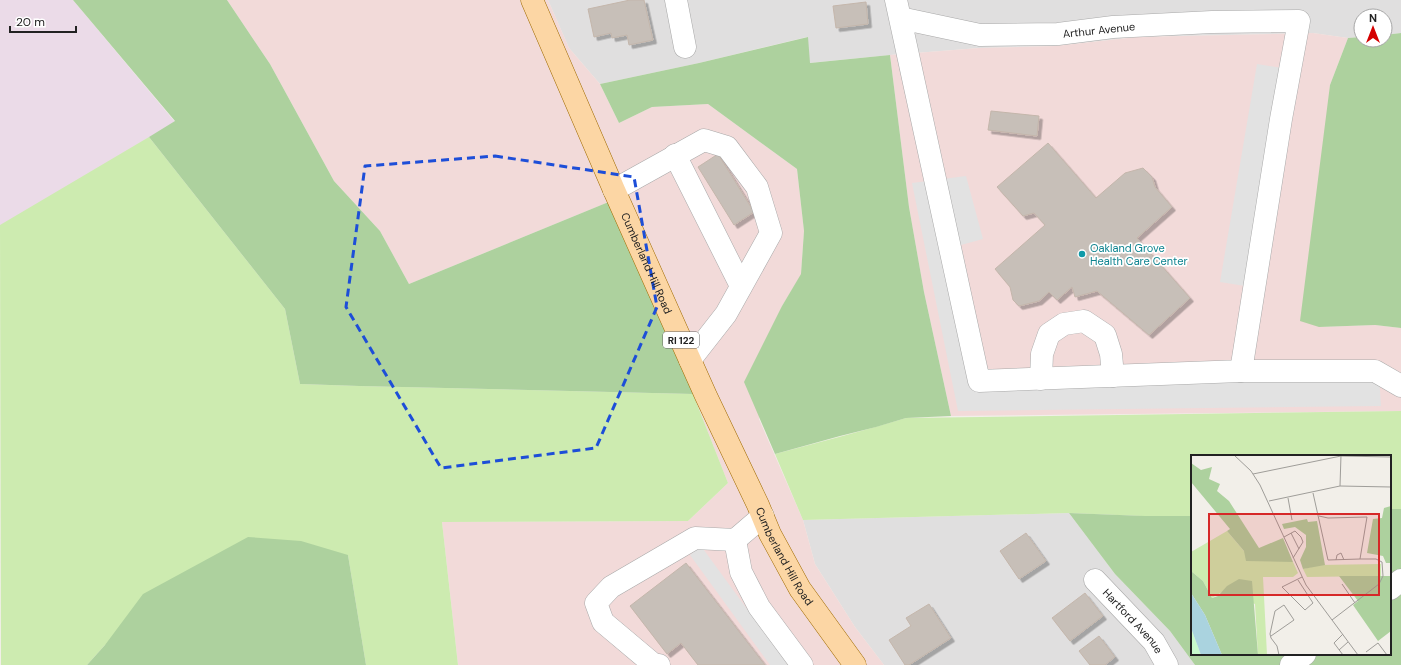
<svg xmlns="http://www.w3.org/2000/svg" width="1401" height="665" viewBox="0 0 1401 665" font-family="'DM Sans',sans-serif">
<defs>
<filter id="shadow"><feDropShadow dx="3.5" dy="3.5" stdDeviation="0" flood-color="#0004"/></filter>
</defs>
<rect width="100%" height="100%" fill="#f2efe9"/>
<path fill="#e0dfdf" d="M548,0H1401V33L1385,35V16H1361V37L1348,38L1313,33L1137,37L1055,46L979,48L890,55L809,63L807,37L699,63L600,84L569,48Z
M1069,513L1115,574L1170,631L1195,665H884L855,627L815,564L803,520Z"/>
<path fill="#f2dad9" d="M227,0H548L569,48L600,84L619,123L652,107L708,104L797,169L804,231L801,275L782,306L759,419L803,520L815,564L855,627L884,665H458L442,522L688,521L728,483L693,394L706,396L611,201L409,284L380,231L334,181L270,64Z
M1313,33L1348,38L1330,85L1319,327L1375,325L1401,328V411L951,416L924,292L909,207L890,55L979,48L1055,46L1137,37Z"/>
<path fill="#ebdbe8" d="M0,0H73L175,122L0,226Z"/>
<path fill="#cdebb0" d="M149,137L285,309L300,384L359,386L693,394L728,483L688,521L442,522L458,665H366L348,555L105,645L87,665H1L0,225Z
M1401,411V509H1390V456H1192V516H1142L1069,513L803,520L775,454C819,442 863,431 906,418Z"/>
<path fill="#add19e" d="M73,0H227L270,64L334,181L380,231L409,284L611,201L707,396L693,394L359,386L300,384L285,309L149,137L175,121Z
M1401,33V328L1375,325L1319,327L1300,321L1330,85L1348,38L1361,37V40H1385V35Z
M808,37L810,63L890,55L909,207L924,292L951,416L906,418L876,427L840,436L775,454L744,382L782,306L801,274L804,231L797,169L708,104L652,107L619,123L600,84L699,63Z
M1390,509H1401V665H1195L1170,631L1115,574L1069,513L1145,516H1192V654H1390Z
M248,537L301,541L348,555L366,665H87L105,645L143,594Z"/>
<path fill="#e2e2e2" d="M1257,64L1282,68L1245,286L1220,282Z
M966,176L983,239L961,245L988,374L1379,375L1381,406L958,411L912,183Z
M701,546L788,665H770L690,555Z"/>
<path fill="#c7bfb8" stroke="#c4b6ab" filter="url(#shadow)" d="M630,0H644L653,40L629,45L627,35L612,38L611,33L594,37L588,9Z
M866,2L868,24L836,28L833,6Z
M991,111L1039,116L1037,136L988,130Z
M1048,143L1096,198L1125,173L1143,168L1152,177L1155,187L1172,207L1137,238L1190,298L1149,335L1097,291L1075,297L1072,287L1057,300L1049,292L1039,301L1019,306L1013,300L1010,287L995,269L1045,225L1034,213L1023,216L997,187Z
M718,154L754,212L734,225L698,167Z
M1026,533L1046,561L1019,579L1000,551Z
M686,563L765,665H698L681,643L667,654L630,606Z
M1085,593L1103,616L1070,641L1052,618Z
M929,604L951,638L909,665H905L889,640L911,626L906,618Z
M1099,636L1115,657L1105,665H1090L1079,651Z"/>
<g fill="none" stroke-linecap="round" stroke-linejoin="round">
<g stroke="#a9a9a9" stroke-width="23">
<g id="minor">
<path d="M676,0L685,47"/>
<path d="M896,0L979,381L1241,371L1281,119L1299,21L1212,22L1113,27L1058,34L980,35L900,18"/>
<path d="M675,155L741,286"/>
<path d="M614,190L704,140L727,147L757,187L771,233L726,314L690,360"/>
<path d="M1241,371H1375L1401,386"/>
<path d="M1041,379L1042,354L1049,334L1064,324L1084,321L1105,335L1111,354L1113,376"/>
<path d="M735,540L741,572L759,607L802,665"/>
<path id="s1" d="M1095,580L1154,642L1167,665"/>
<path d="M1390,589L1401,580"/>
<path d="M659,665L653,664L603,622L596,603L611,587L695,538L735,540L763,516"/>
<path d="M1291,665L1305,654"/>
</g>
</g>
<g stroke="#a06b00" stroke-width="23">
<g id="major">
<path id="s2" d="M532,0L614,190L706,396L758,505L770,534L800,589L855,665"/>
</g>
</g>
<use href="#minor" stroke="#fff" stroke-width="22"/>
<use href="#major" stroke="#fcd6a4" stroke-width="22"/>
</g>
<path fill="none" stroke="#1d4ed8" stroke-width="3" stroke-dasharray="8 5" stroke-linejoin="round" d="M495,156L634,177L657,307L596,448L441,468L346,307L365,166Z"/>
<circle fill="#0f9aa8" stroke="#fff" stroke-width="1.5" cx="1082" cy="254" r="4"/>
<g text-anchor="middle" dominant-baseline="central" stroke-width="3.5" stroke-linejoin="round" paint-order="stroke">
<rect fill="#fff" stroke="#646464" stroke-width="1" x="663" y="332" width="36" height="16" rx="3"/>
<g font-size="10" font-weight="bold" fill="#222">
<text x="681" y="340">RI 122</text>
</g>
<g font-size="11" fill="#222" stroke="#fff">
<text transform="translate(1099 30) rotate(-6)">Arthur Avenue</text>
<text stroke="none"><textPath href="#s2" startOffset="287">Cumberland Hill Road</textPath></text>
<text stroke="none"><textPath href="#s2" startOffset="611">Cumberland Hill Road</textPath></text>
<text stroke="none"><textPath href="#s1" startOffset="56">Hartford Avenue</textPath></text>
</g>
<g font-size="11" fill="#0d838f" stroke="#fff" text-anchor="start">
<text x="1090" y="248">Oakland Grove<tspan x="1090" dy="13">Health Care Center</tspan></text>
</g>
</g>
<g transform="translate(1191 455)">
<rect width="200" height="200" fill="#f2efe9"/>
<path d="M36,76L53,96L102,107L107,118L102,122H72L76,200H67L64,149L31,137L21,143L12,126L0,116V97ZM190,109V121L116,122L112,114L128,110Z" fill="#cdebb0"/>
<path d="M0,8L10,15L21,12L18,24L29,29L26,36L38,46L68,93L92,83L102,107L55,106L53,96L36,76L39,74L0,27ZM200,51V108H195L192,101L176,98L182,64L191,63L193,53ZM116,64L117,67L126,66L134,110L112,114L109,105L115,92V80L104,72L93,74L91,69ZM0,116L12,126L21,143L27,141L36,131L48,124L61,126L67,200H31L14,160L0,138ZM148,121H200V176L187,186L162,150L167,146Z" fill="#add19e"/>
<path d="M0,173L10,200H0Z" fill="#c8facc"/>
<path d="M0,138L14,160L31,200H10L0,173Z" fill="#aad3df"/>
<path fill="none" stroke="#9f9d99" stroke-width="1" d="M43,0L60,16L69,30L115,130L167,200M62,19L150,1L200,2M149,31L150,0M122,38L137,105L169,104L176,62L137,63L128,61M97,43L101,65M78,46L149,31L200,32M100,78L108,94M93,82L104,76L110,82L112,87L102,103M145,105L146,100L150,98L153,105M107,125L122,148L114,155L91,132L111,122M151,129L164,148M141,165L188,129L192,121L191,107L185,104H169M152,179L143,188L152,200M80,181L103,165L93,150L84,156L79,179L80,183L86,191L88,200M148,195L157,187M175,197L187,188L196,200"/>
<path fill="#d62828" fill-opacity="0.15" stroke="#d62828" stroke-width="2" d="M18,59H188V140H18Z"/>
<rect width="200" height="200" fill="none" stroke="#222" stroke-width="2"/>
</g>
<g transform="translate(1373 28)"><circle r="19" fill="#ffffff" stroke="#a7a7a7"/>
<path d="M0-3L7 15L0 10L-7 15Z" fill="#d40000"/>
<text y="-6" font-size="11" font-weight="bold" text-anchor="middle" fill="#222222">N</text>
</g>
<path d="M10 26v6h66v-6" fill="none" stroke="#222222" stroke-width="2"/>
<text x="16" y="26" font-size="12" fill="#222222" stroke="#ffffff" stroke-width="3" paint-order="stroke">20 m</text>
</svg>
